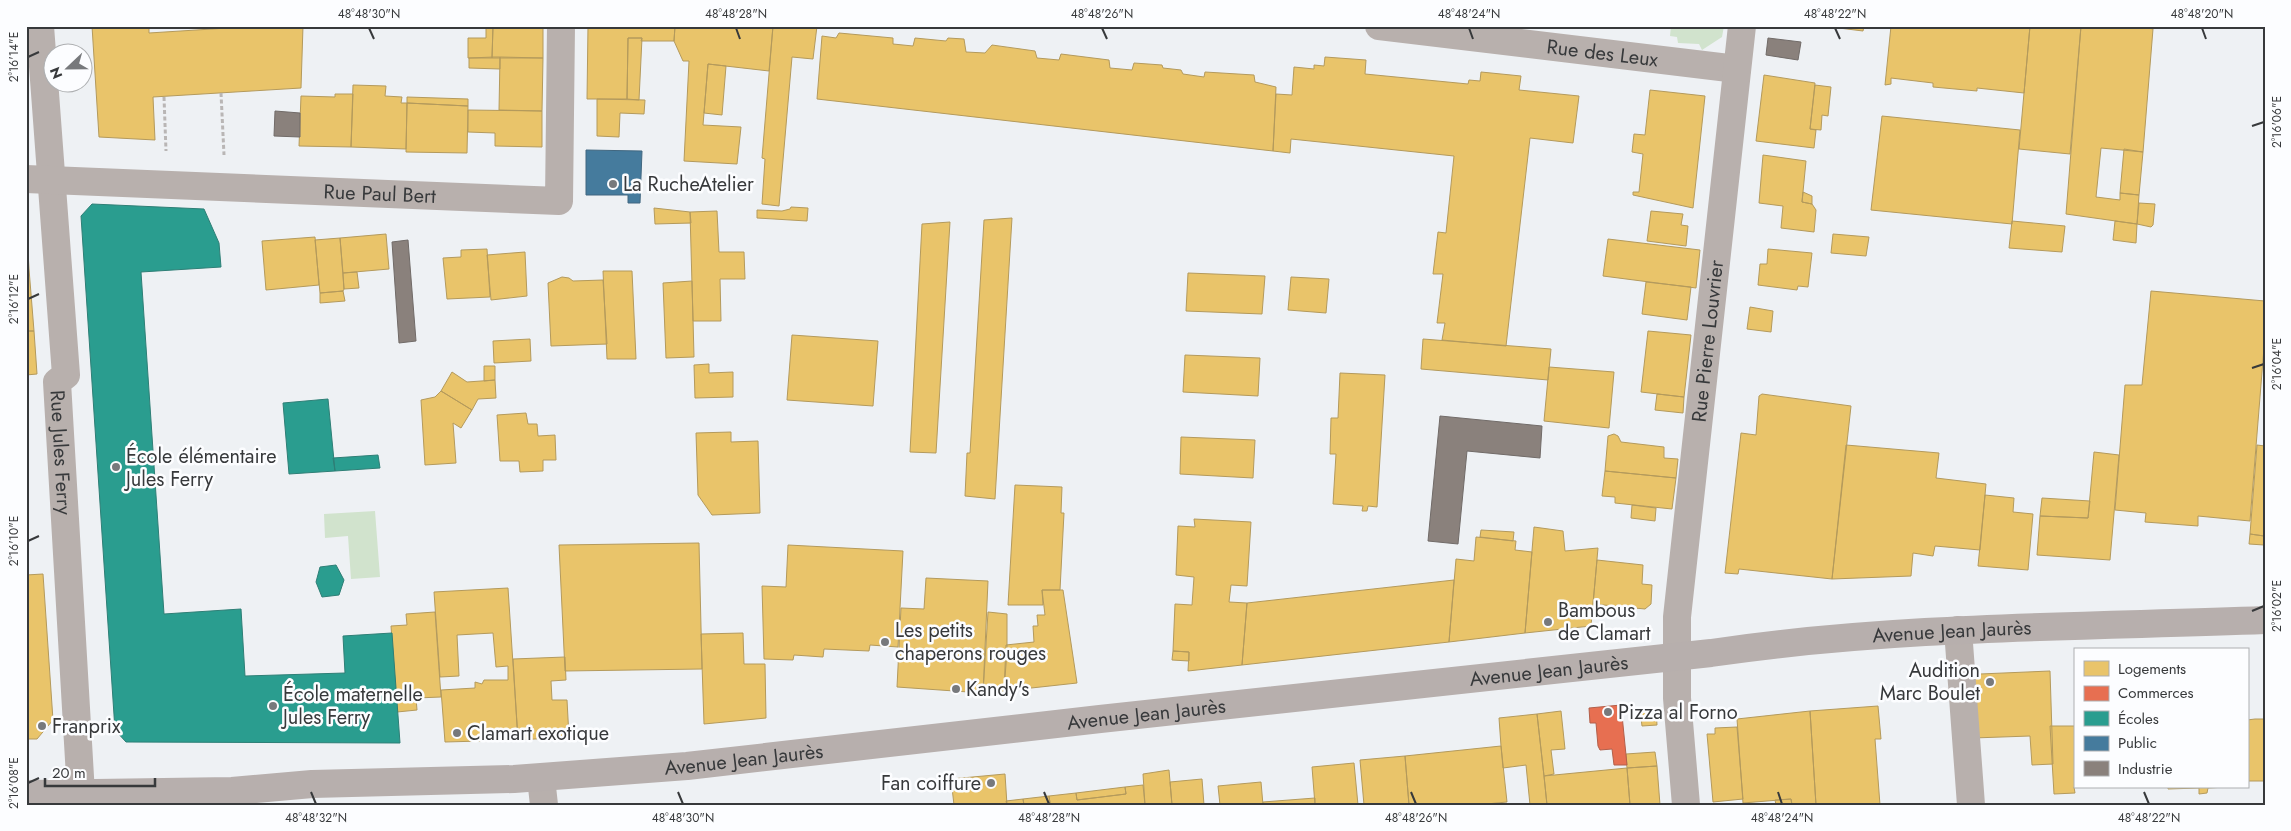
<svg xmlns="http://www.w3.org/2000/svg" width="2291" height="831" viewBox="0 0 2291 831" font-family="Jost,sans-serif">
<rect width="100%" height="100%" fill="#eef1f4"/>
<path fill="#d1e3cd" d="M1671,26H1724L1722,37L1702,50L1699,44L1678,43L1677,37L1670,36Z
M375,511L380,577L351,579L348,536L325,538L324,514Z"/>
<path fill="#e9c46a" stroke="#b49a5c" d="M92,26H149V33L259,26H303L301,88L153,97L155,140L99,137Z
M486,26H493L492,58H468V38H486Z
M493,26H543V58H492Z
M588,26H675L674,41H641L642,38H628L627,99H587Z
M675,26H773L769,71L708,64L703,125L741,127L737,164L684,161L689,61H683L674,41Z
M773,26H817L813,59L792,57L779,206L762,204L765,159L762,158Z
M1864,26L1863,31L1831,27V26Z
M1891,26H2030L2024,93L1977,88V91L1933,87V83L1891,78V84L1885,85Z
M2030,26H2081L2070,154L2019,149Z
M2081,26H2140L2153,29L2143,152L2101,148L2096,197L2120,200V193L2139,195L2137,224L2066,214Z
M839,33L893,38V44L913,46L915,38L946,41L948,38L964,39L966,52L985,53L992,45L1035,51L1037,58L1059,60L1061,54L1109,60L1110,68L1132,70L1134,63L1162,65L1163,68L1181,70L1183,74L1204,77L1205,72L1254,75L1255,82L1276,87L1273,151L817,99L822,36L836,38Z
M628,38H642L639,100L627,99Z
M494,57H500V69L469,68V58Z
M500,57L543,58L542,111L499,110Z
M1325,57L1366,60L1365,74L1468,84L1469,80L1480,81L1481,72L1521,76L1519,90L1579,96L1573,143L1530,138L1506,346L1442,340L1445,323H1437L1443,274H1433L1438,232L1446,233L1454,156L1291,139L1290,153L1273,151L1276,94L1292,95L1294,67L1314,69V65L1324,66Z
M708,64L726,66L722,115L704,113Z
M1764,75L1815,83L1810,129L1816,130L1814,148L1756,141Z
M353,85L386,86L385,96L402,97L401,103H407L406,149L351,147Z
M1815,85L1831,87L1828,116L1822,115L1821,130L1810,129Z
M1650,90L1705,96L1693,208L1633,195V192H1639L1643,154L1632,152L1634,134L1645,135Z
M335,94H353L351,147L299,146L301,96L335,97Z
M407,97L468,99V106L407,103Z
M597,99L645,100L644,114L620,113L619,137L597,136Z
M407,103L468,106L467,153L406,152Z
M468,110L542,111V147L495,146V133L468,132Z
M1882,116L2020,130L2012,224L1871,210Z
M2124,149L2143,152L2139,195L2120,193Z
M1763,155L1806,161L1802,202L1812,204L1816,210L1814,232L1781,228L1783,206L1759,203Z
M1803,192L1812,196V204L1802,202Z
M2139,203L2155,204L2153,225L2151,227L2137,224Z
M791,207L808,208L807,221L757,218V210L782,211L790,209Z
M654,208L690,212L691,223L655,224Z
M717,211L719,252H744L745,279H720L721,321H693L690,212Z
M1651,211L1683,214L1681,225L1688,226L1686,246L1647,241Z
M26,218L29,269H26Z
M1012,218L995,499L965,496L967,453H970L984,220Z
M2012,221L2065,226L2062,252L2009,248Z
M2115,221L2137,224L2136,243L2113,240Z
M950,222L936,453L910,452L922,224Z
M386,234L389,269L343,273L340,238Z
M1833,234L1869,237L1866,256L1831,253Z
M315,237L319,285L266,290L262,241Z
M340,238L344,289L343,291L320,293L315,240Z
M1608,239L1700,250L1696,288L1603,276Z
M487,249L490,297L447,299L443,258L461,257V250Z
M1768,249L1812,253L1808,287L1798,286L1797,290L1758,285L1760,264H1767Z
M525,252L527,296L491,300L487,255Z
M26,269H29L34,331H26Z
M603,271H632L636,359H607Z
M357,272L359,288L344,289L343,273Z
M1188,273L1265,276L1262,314L1186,311Z
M562,277L569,278L573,281L603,280L607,344L551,346L548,283Z
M1291,277L1329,279L1326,313L1288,310Z
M692,281L694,357L666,358L663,283Z
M1646,282L1691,287L1687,320L1642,314Z
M343,291L345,301L320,303V293Z
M2151,291L2265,301V335L2250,521L2198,516V526L2145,522L2146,513L2115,510L2125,385H2142Z
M1750,307L1773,311L1771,332L1747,329Z
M26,331H34L37,374L26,375Z
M1648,331L1691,335L1684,397L1641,392Z
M792,335L878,341L873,406L787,400Z
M530,339L531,361L494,363L493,341Z
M1423,339L1551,349L1548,380L1421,369Z
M1185,355L1260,358L1258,396L1183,392Z
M709,364V373L733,372V397L695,398L694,365Z
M484,366H495V380L484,381Z
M1549,367L1614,372L1609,428L1544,421Z
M452,372L467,382L495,380L496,398L478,399L472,410L441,391Z
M1340,373L1385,375L1377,507L1368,506L1367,511H1362L1363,506L1333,504L1336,454H1330L1331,418H1338Z
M441,391L472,410L461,428L453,423L456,463L425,465L421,400L435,397Z
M1657,394L1684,397L1683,413L1655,410Z
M1762,394L1851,406L1832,579L1739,569L1738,574L1725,573L1741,433L1756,435L1759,396Z
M526,413L528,424H537L538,436L555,435L556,460H543V471L520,472L519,461H500L497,415Z
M731,432V442L758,441L760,513L712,515L698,495L696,433Z
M1614,434L1618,436L1621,442L1664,447V458L1678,459L1676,478L1605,471L1608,436Z
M1181,437L1255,440L1253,478L1180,474Z
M1846,445L1939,453L1936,478L1986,484L1980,550L1935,546L1933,556L1913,553L1911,576L1832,579Z
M2257,445L2265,446V545L2264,536L2250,534Z
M2094,452L2119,455L2110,560L2037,555L2040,516L2088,518Z
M1605,471L1676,478L1672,509L1615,503V497L1602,496Z
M1015,485L1062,487L1061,513H1064L1060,590H1042L1043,605H1008Z
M1985,495L2014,498L2013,512L2033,514L2028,570L1978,566Z
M2042,498L2090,501L2088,518L2040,516Z
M1632,505L1656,508L1655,521L1631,518Z
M1194,519L1251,522L1247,586L1231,585L1229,602L1247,603L1242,665L1188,671L1189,652L1173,651L1175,604L1192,605L1194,577L1176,575L1178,526L1195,527Z
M1534,527L1563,531L1565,551L1598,548L1591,626L1525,633Z
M1481,530L1514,532L1513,541L1480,537Z
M2250,534L2264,536V545L2249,544Z
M1476,537L1516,541L1515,550L1532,552L1525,633L1449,642L1456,559L1474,561Z
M699,543L702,669L565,671L559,545Z
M788,545L903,551L898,647L870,645L869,651L824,649L823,657L794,655L793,660L764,659L762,586L786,587Z
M1597,560L1643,565L1642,584L1652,585L1651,604L1645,609L1593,604Z
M43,574L53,720L37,739H26V575Z
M926,578L988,581L983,693L897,687L901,608L924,609Z
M1454,580L1449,642L1242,665L1247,603Z
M508,588L518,740L445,742L441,690L475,688V682L482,684L484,680H508V666L496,667L493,633L457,635L459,676L440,677L434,592Z
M1042,590H1063L1077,683L1004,691L1006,645L1034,642L1033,626H1038L1037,615H1045Z
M435,612L441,697L416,698L417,710L397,712L391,626L407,625L406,614Z
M988,612L1007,614V651L1004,691L983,693Z
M743,633L744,664H765L766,718L704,724L701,634Z
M1173,651L1189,652V661L1172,660Z
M565,657L566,680L551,681L552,700H567L569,737L518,740L513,659Z
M2050,671L2053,764L2032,765L2030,736L1973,738L1970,686L1980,674Z
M1878,706L1881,739H1875L1880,805H1816L1810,711Z
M1656,708L1657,725L1642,726L1640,710Z
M1561,711L1565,749L1551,750L1554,774L1544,776L1537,714Z
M1810,711L1816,805H1792L1791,799L1743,803L1737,719Z
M1537,714L1544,776L1547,805H1530L1526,765L1503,768L1501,746L1499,718Z
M2255,719H2265V781H2247V720Z
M2050,726H2075V787H2079H2074L2075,793L2054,794Z
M1737,727L1743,799L1713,802L1707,734H1715V728Z
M1501,746L1507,802L1476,805H1409L1405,756Z
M1655,752L1657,766L1627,768L1626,754Z
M1405,756L1409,805H1364L1360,760Z
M1354,763L1358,805H1315L1312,767Z
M1657,766L1660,805H1630L1627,768Z
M1627,768L1630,805H1547L1544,776Z
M1169,770L1172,805H1145L1143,774Z
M1005,774L1007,805H954L951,779Z
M1202,779L1204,805H1172L1170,782Z
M1261,782L1263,805H1220L1218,786Z
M1143,785L1145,805H1035L1050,803L1049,796L1076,793L1077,800L1126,794L1125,787Z
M1125,787L1126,794L1077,800L1076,793Z
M2168,787H2227L2208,788L2207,793L2199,794V788L2168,789Z
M1049,796L1050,803L1024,805L1023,799Z
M1315,798V805H1263V802Z
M1023,799L1024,805H1007L1006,801Z
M1791,799L1792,805H1776L1775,800Z"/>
<path fill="#e76f51" stroke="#b25f4a" d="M1621,705L1627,765H1614L1612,749L1600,750L1598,746L1596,723H1590L1589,708Z"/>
<path fill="#2a9d8f" stroke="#2e7f76" d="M92,204L204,209L219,243L221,267L141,272L164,614L241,609L245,676L345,673L343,636L392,633L400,743L126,742L115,730L81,216Z
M328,399L335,471L289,474L283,403Z
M378,455L380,468L335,471L333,458Z
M336,565L344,580L339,595L322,597L316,582L320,567Z"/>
<path fill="#457b9d" stroke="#416780" d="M586,150L642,151L640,203H628V195H586Z"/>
<path fill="#8a817c" stroke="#716b68" d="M1768,38L1801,42L1798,60L1766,55Z
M275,111L300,113V137L274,136Z
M408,240L416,341L399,343L392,242Z
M1440,416L1542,426L1540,458L1467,451L1458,544L1428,541Z"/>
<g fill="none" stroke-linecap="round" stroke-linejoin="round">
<path stroke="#b9b6b5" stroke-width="3" stroke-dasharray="4 2.5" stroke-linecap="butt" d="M221,93L224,155
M164,97L166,151"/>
<g stroke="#b8b0ad" stroke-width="28">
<path id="s1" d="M40,26L66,375L57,382L81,794"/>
<path id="s2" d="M1379,26L1737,69"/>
<path id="s3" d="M26,179L559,201L561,26"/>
<path d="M1958,630L1971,805"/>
<path d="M541,778L544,805"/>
<path id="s4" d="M1686,805L1677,698V617L1742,26"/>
</g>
<path stroke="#b7afad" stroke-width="28" id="s5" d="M26,794L232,791L312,784L514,779L687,766L1100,719L1711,653C1893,626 2080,627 2265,620"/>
</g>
<path fill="none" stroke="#37393b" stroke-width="2" d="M369,28L374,39M736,28L740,39M1102,28L1107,39M1469,28L1473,39M1835,28L1840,39M2202,28L2206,39M28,57L39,52M2252,126L2264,122M28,299L39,294M2252,368L2264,364M28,541L39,536M2252,611L2264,606M28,783L39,778M311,792L316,804M678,792L683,804M1044,792L1049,804M1411,792L1416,804M1778,792L1782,804M2144,792L2149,804"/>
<g fill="#77797c" stroke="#fcfdff" stroke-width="2">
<circle cx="613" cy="184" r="5"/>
<circle cx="116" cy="467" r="5"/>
<circle cx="1548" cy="622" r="5"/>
<circle cx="885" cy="642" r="5"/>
<circle cx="1990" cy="682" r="5"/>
<circle cx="956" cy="689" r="5"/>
<circle cx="273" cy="706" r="5"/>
<circle cx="1608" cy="712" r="5"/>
<circle cx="42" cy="726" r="5"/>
<circle cx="457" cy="733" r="5"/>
<circle cx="991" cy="783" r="5"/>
</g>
<g text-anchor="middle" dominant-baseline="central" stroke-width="5" stroke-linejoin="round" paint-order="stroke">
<g font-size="20" fill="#37393b" stroke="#fcfdff">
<text stroke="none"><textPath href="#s2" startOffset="225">Rue des Leux</textPath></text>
<text stroke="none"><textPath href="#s3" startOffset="354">Rue Paul Bert</textPath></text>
<text stroke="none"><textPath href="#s4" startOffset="466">Rue Pierre Louvrier</textPath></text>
<text stroke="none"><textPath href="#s1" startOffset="432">Rue Jules Ferry</textPath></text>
<text stroke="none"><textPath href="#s5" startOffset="1934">Avenue Jean Jaurès</textPath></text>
<text stroke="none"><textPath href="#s5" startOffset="1529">Avenue Jean Jaurès</textPath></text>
<text stroke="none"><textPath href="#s5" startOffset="1124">Avenue Jean Jaurès</textPath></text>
<text stroke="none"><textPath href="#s5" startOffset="719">Avenue Jean Jaurès</textPath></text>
</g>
<g font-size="20" fill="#37393b" stroke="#fcfdff" text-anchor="start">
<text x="623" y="184">La RucheAtelier</text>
<text x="126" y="456">École élémentaire<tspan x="126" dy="23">Jules Ferry</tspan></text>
<text x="1558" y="610">Bambous<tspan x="1558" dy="23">de Clamart</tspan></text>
<text x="895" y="630">Les petits<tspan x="895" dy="23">chaperons rouges</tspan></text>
<text x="1980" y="670" text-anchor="end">Audition<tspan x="1980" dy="23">Marc Boulet</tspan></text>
<text x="966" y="689">Kandy's</text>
<text x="283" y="694">École maternelle<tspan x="283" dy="23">Jules Ferry</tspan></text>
<text x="1618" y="712">Pizza al Forno</text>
<text x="52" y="726">Franprix</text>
<text x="467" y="733">Clamart exotique</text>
<text x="981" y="783" text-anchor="end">Fan coiffure</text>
</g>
</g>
<rect width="2291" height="831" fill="none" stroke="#fcfdff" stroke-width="55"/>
<rect x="2074" y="648" width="175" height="140" fill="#fcfdff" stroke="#adafb1"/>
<rect x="2084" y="661" width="25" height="15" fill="#e9c46a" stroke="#adafb1"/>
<text x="2118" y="674" font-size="15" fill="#37393b">Logements</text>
<rect x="2084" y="686" width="25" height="15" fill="#e76f51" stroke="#adafb1"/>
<text x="2118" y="698" font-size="15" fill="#37393b">Commerces</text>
<rect x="2084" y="711" width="25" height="15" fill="#2a9d8f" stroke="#adafb1"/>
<text x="2118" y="724" font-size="15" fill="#37393b">Écoles</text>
<rect x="2084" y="736" width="25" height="15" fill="#457b9d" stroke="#adafb1"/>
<text x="2118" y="748" font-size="15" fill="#37393b">Public</text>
<rect x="2084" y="761" width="25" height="15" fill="#8a817c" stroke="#adafb1"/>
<text x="2118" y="774" font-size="15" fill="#37393b">Industrie</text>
<g transform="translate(68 68) rotate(248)"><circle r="24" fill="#fcfdff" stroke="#adafb1"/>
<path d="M0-4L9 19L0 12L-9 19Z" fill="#77797c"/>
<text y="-8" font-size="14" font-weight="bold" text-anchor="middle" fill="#37393b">N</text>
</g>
<path d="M45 778v8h110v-8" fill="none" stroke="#37393b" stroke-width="2.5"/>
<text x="52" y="778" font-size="15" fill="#37393b" stroke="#fcfdff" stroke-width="4" paint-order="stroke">20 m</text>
<rect x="28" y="28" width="2236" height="776" fill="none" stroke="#37393b" stroke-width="2"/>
<g font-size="12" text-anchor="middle" fill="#37393b">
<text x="369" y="18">48°48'30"N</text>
<text x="736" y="18">48°48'28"N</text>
<text x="1102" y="18">48°48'26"N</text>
<text x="1469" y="18">48°48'24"N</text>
<text x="1835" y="18">48°48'22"N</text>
<text x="2202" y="18">48°48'20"N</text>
<text transform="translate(14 57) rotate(-90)" y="4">2°16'14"E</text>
<text transform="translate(2277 122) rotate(-90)" y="4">2°16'06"E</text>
<text transform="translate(14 299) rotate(-90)" y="4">2°16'12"E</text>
<text transform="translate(2277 364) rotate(-90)" y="4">2°16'04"E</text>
<text transform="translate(14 541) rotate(-90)" y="4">2°16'10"E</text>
<text transform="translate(2277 606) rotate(-90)" y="4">2°16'02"E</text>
<text transform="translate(14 783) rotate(-90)" y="4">2°16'08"E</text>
<text x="316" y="822">48°48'32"N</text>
<text x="683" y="822">48°48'30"N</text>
<text x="1049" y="822">48°48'28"N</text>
<text x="1416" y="822">48°48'26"N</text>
<text x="1782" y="822">48°48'24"N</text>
<text x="2149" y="822">48°48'22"N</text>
</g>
</svg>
